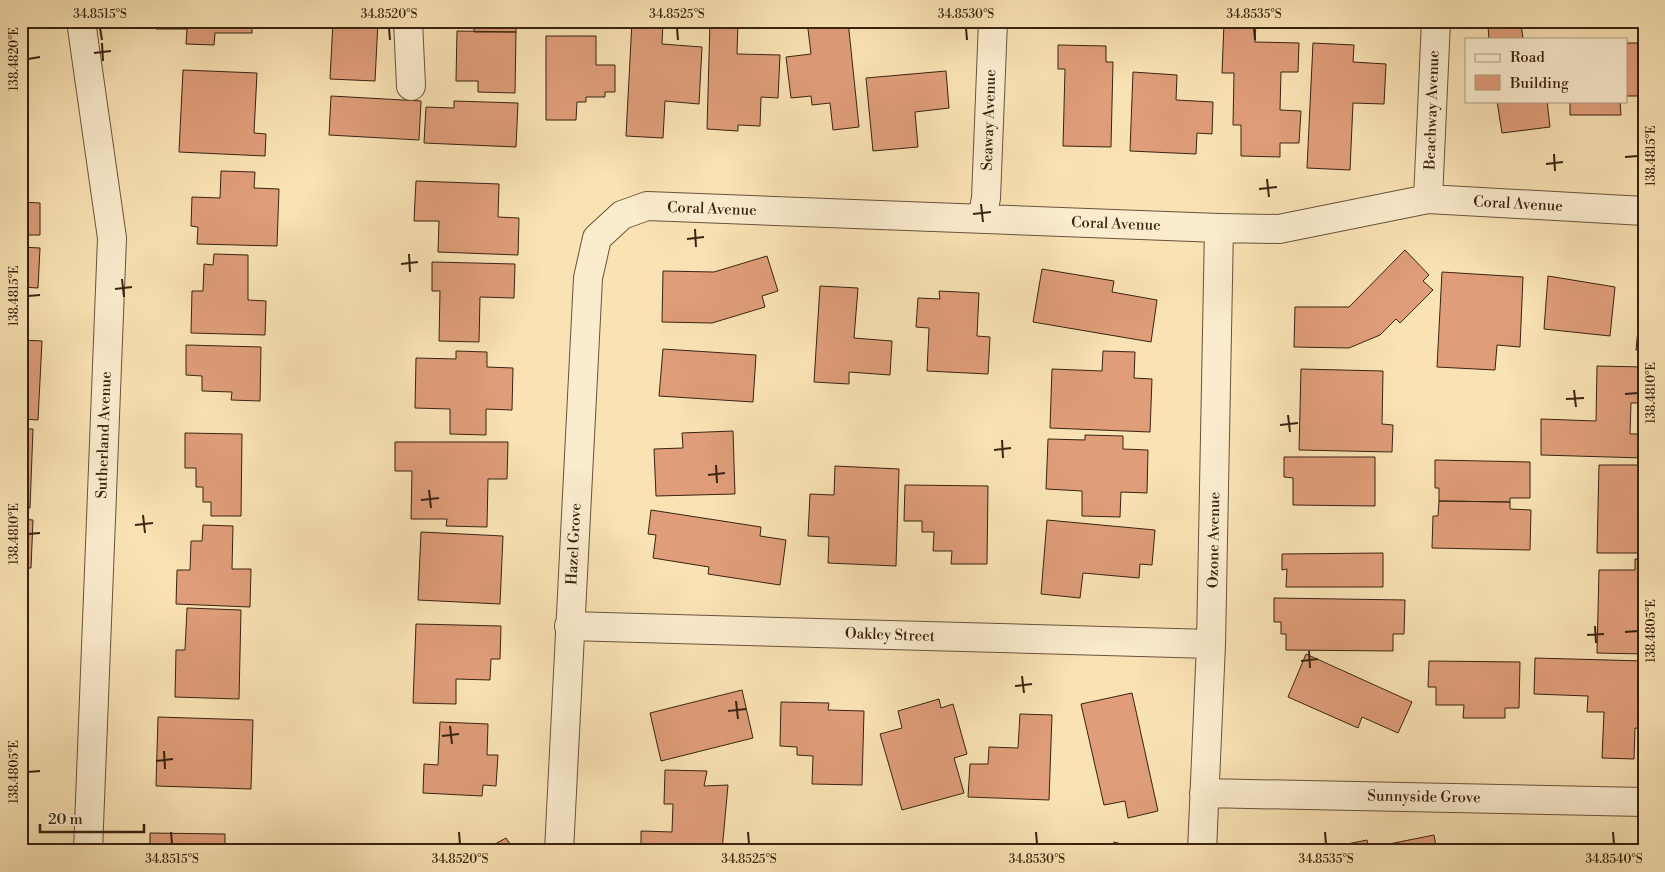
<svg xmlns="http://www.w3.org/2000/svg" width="1665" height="872" viewBox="0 0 1665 872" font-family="'Libre Bodoni',serif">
<rect width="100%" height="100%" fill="#f9e2b4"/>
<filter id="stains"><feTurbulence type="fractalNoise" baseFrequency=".004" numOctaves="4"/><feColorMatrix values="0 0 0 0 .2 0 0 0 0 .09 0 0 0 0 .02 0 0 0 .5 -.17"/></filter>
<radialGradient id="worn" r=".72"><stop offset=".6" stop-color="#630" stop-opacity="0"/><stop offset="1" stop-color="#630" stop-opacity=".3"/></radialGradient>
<path fill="#df9d79" stroke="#392311" d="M156,21H252V33H215L214,45L186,44L187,29H156Z
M333,21H378L375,81L330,79Z
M474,21H516V32H474Z
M632,21H663L662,44L702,47L699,104L665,101L663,138L626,136Z
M710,21H738L737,54L780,55L778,98L761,97L760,126L738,125V131L707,129Z
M807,21H848L859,127L833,130L830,103L812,105L811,96L791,98L786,57L811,54Z
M1224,23H1256L1255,42L1299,43L1298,72H1281L1280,110L1301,111L1299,143H1280V157L1241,156V125H1233L1234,73H1222Z
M1521,23L1523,39H1489L1488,27Z
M457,31L516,32L515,93L478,92V81H456Z
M546,36H596V65H615V92H605V97H586V102H577L576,120H546Z
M1313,43L1354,45L1353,62L1386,64L1384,104L1353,103L1350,170L1307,168Z
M1626,43H1639L1640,96H1626Z
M1058,45L1106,46V62H1113L1111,147L1063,146L1065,69H1058Z
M183,70L257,73L254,133L266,134L265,156L179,152Z
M946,71L949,108L915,112L918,147L873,151L866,78Z
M1133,72L1177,75L1176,100L1213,102L1212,134L1197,133L1196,154L1130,151Z
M331,96L421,101L419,140L329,135Z
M454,101L518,103L516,147L424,143L426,107L454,108Z
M1497,101H1547L1550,127L1502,133Z
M1570,101H1620L1621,115H1570Z
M21,126H23V153H21Z
M221,171L255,172L254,188L279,189L277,246L197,244L198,227L191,226L192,197L220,198Z
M416,181L499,184L498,217L519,218L518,255L438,252L439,221H414Z
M21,202L40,203V235H21Z
M21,247L40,248L38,288L21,287Z
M1405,250L1429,275L1423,281L1433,290L1400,323L1396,319L1380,335L1349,348L1294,347L1295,307H1349Z
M214,254L248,255V300L266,301L265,335L191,333L192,291H203L204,264L213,265Z
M767,256L778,291L762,296L765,307L712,323L662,322L663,271L714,272Z
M432,262L515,264L514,298L480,297L479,342L439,341L440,291H432Z
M1042,269L1114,281L1112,292L1157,300L1151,342L1033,322Z
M1442,272L1523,277L1520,347L1497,345L1495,370L1437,367Z
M1548,276L1615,287L1610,336L1544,329Z
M1643,278H1644V351L1636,350Z
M820,286L858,288L854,338L892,341L890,375L849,372V384L814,382Z
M939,291L979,293L977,336L990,337L988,374L927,371L929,328L916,327L918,298L940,299Z
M21,340L42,341L38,420L21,419Z
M186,345L261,347L260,401L231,400L232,392L202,391V376L186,375Z
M663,349L756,355L753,402L659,396Z
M456,351L487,352V367L513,368L512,410L486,409V435L450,434V409L415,408L416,358L456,359Z
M1103,351L1135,352L1134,378L1152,379L1150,432L1050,428L1052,369L1102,371Z
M1597,366L1644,367V403H1631L1630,434H1644V458L1541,455V419L1596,421Z
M1301,369L1383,371L1382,424L1393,425L1392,452L1299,450Z
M21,429H33L30,508H21Z
M733,431L735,494L656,496L654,449L683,448L682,433Z
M185,433L242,434L241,516H211V502H203V487H196V468H185Z
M1085,435L1123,436V449L1148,450L1147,493L1121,492L1120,517L1082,516V491L1046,489L1048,439L1085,440Z
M395,442H508L507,479H488L487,527L446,526L447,519H411L412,471H395Z
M1284,457H1375V506L1293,505V478L1284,477Z
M1435,460L1530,462V498H1510V502L1439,501V488H1435Z
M1599,465H1640V484H1644V553H1597Z
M835,466L899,469L896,566L828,563L829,537L808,536L810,494L834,495Z
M905,485L988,486L987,564H951L952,551H933L934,532H922V521H904Z
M1439,501L1510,502V509L1531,510L1530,550L1432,548L1433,516H1438Z
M651,510L761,527L760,536L786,540L780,585L708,574L709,567L653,558L656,535L648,534Z
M21,519L33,520L31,568H21Z
M1047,520L1155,530L1152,565L1140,564L1139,578L1083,573L1080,598L1041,594Z
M203,525L233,526L232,569H251L250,607L176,604L177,570H190L191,541H202Z
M421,532L503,536L500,604L418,600Z
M1383,553V587H1286L1287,569L1282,570V554Z
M1635,559H1644V654L1597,653L1599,570H1635Z
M1274,598L1405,600L1404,634H1393V651L1286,650V634H1281V622H1274Z
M187,608L241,610L239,699L175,697L176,650H185Z
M416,624L501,626L500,659H491L490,680L456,679V704L413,703Z
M1306,654L1412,702L1398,733L1362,717L1358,728L1288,697Z
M1535,658L1644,661V729L1635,728L1634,759L1602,758L1604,712H1587L1588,696L1534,694Z
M1429,661L1520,662L1519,708H1505V718H1463L1464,705H1436V687H1428Z
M742,690L753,738L661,761L650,713Z
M1132,693L1158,811L1128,818L1125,801L1104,805L1081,704Z
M939,699L941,708L953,704L967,754L954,758L964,793L902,810L880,734L902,728L898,711Z
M21,702H24L22,749H21Z
M781,702L829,703L828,710L864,711L862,785L812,784L813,756L797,755V747L780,746Z
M1020,714L1052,715L1049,800L968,797L970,764H988L989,747L1018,748Z
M158,717L253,720L251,789L156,786Z
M440,722L488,724L487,755H498L496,786L483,785L482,796L423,793L424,764L438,765Z
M665,770L707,771L704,786L728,785L722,851H641V831L672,832L673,804H664Z
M150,833L225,834V851H150Z
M1434,835L1437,851H1312L1367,840L1369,848Z
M506,838L515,851H482Z
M1114,842L1144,850V851H1111Z
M458,843L464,851H445Z"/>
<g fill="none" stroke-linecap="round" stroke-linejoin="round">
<g stroke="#69533a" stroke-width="30">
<path id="minor" d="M81,21L112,238L88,851
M408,21L411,86
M1428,199L1436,21
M982,219L986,198L993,21
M569,626L1211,644
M1204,793L1644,802
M559,851L588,278L597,238L622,215L647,206L1219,228L1279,229L1428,199L1644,211
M1202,851L1211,644L1219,228"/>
</g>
<use href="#minor" stroke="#fbecce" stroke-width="28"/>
</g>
<path fill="none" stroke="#392311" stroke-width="2" d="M100,28L102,40M389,28L390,40M677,28L678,40M966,28L967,40M1254,28L1255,40M102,43L103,61M94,53L111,51M28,59L40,57M1554,154L1555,171M1625,157L1638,156M1546,164L1563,162M1267,179L1269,197M1259,189L1277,187M981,204L983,222M973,214L991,212M695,229L696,247M687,239L704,237M409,254L410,272M401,264L418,262M122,279L124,297M115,289L132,287M28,296L40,295M1574,390L1576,407M1625,394L1638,393M1566,399L1584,398M1288,415L1290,432M1280,425L1298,423M1002,440L1003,458M994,450L1011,448M716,465L717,483M708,475L725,473M429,490L431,508M421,500L439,498M143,515L145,533M135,525L153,523M28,534L40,533M1595,626L1596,643M1625,632L1638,631M1587,635L1604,634M1309,651L1310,668M1301,661L1318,659M1022,676L1024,693M1015,686L1032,684M736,701L738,719M728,711L746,709M450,726L452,744M442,736L459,734M164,751L165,769M156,761L173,759M28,772L40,771M171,832L172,844M459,832L460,844M748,832L749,844M1036,832L1037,844M1325,832L1326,844M1613,832L1614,844"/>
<g text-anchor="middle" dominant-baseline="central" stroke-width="5" stroke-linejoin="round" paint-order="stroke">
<g font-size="15" fill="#392311" stroke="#fbecce">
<text transform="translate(1432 110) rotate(-88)">Beachway Avenue</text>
<text transform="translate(989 120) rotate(-88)">Seaway Avenue</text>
<text transform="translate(1518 204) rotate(3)">Coral Avenue</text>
<text transform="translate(712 209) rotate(2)">Coral Avenue</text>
<text transform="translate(1116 224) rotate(2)">Coral Avenue</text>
<text transform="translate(104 435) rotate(-88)">Sutherland Avenue</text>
<text transform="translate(1214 540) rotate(-89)">Ozone Avenue</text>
<text transform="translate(574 544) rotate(-87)">Hazel Grove</text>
<text transform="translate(890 635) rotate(2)">Oakley Street</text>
<text transform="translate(1424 797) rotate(1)">Sunnyside Grove</text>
</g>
</g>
<rect width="1665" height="872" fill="none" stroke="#f9e2b4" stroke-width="55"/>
<rect x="1465" y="38" width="162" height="65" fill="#fbecce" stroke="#ad9c82"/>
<rect x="1475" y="54" width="25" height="8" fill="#fbecce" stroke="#ad9c82"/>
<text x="1510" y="62" font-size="15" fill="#392311">Road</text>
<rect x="1475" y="75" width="25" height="15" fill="#df9d79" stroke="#ad9c82"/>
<text x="1510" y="88" font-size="15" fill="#392311">Building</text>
<path d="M40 824v8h104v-8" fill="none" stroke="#392311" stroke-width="2.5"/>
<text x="48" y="824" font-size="15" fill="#392311" stroke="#fbecce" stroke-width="4" paint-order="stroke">20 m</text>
<rect x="28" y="28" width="1610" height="816" fill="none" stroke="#392311" stroke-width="2"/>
<g font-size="12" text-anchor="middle" fill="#392311">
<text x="100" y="18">34.8515°S</text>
<text x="389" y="18">34.8520°S</text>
<text x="677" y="18">34.8525°S</text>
<text x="966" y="18">34.8530°S</text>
<text x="1254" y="18">34.8535°S</text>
<text transform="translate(14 59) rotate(-90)" y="4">138.4820°E</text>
<text transform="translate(1651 156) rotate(-90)" y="4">138.4815°E</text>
<text transform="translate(14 296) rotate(-90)" y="4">138.4815°E</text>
<text transform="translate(1651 393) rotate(-90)" y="4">138.4810°E</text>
<text transform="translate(14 534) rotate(-90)" y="4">138.4810°E</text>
<text transform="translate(1651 631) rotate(-90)" y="4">138.4805°E</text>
<text transform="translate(14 772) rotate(-90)" y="4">138.4805°E</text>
<text x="172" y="863">34.8515°S</text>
<text x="460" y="863">34.8520°S</text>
<text x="749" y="863">34.8525°S</text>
<text x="1037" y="863">34.8530°S</text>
<text x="1326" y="863">34.8535°S</text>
<text x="1614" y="863">34.8540°S</text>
</g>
<rect width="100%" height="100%" filter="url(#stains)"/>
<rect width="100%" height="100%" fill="url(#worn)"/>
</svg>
